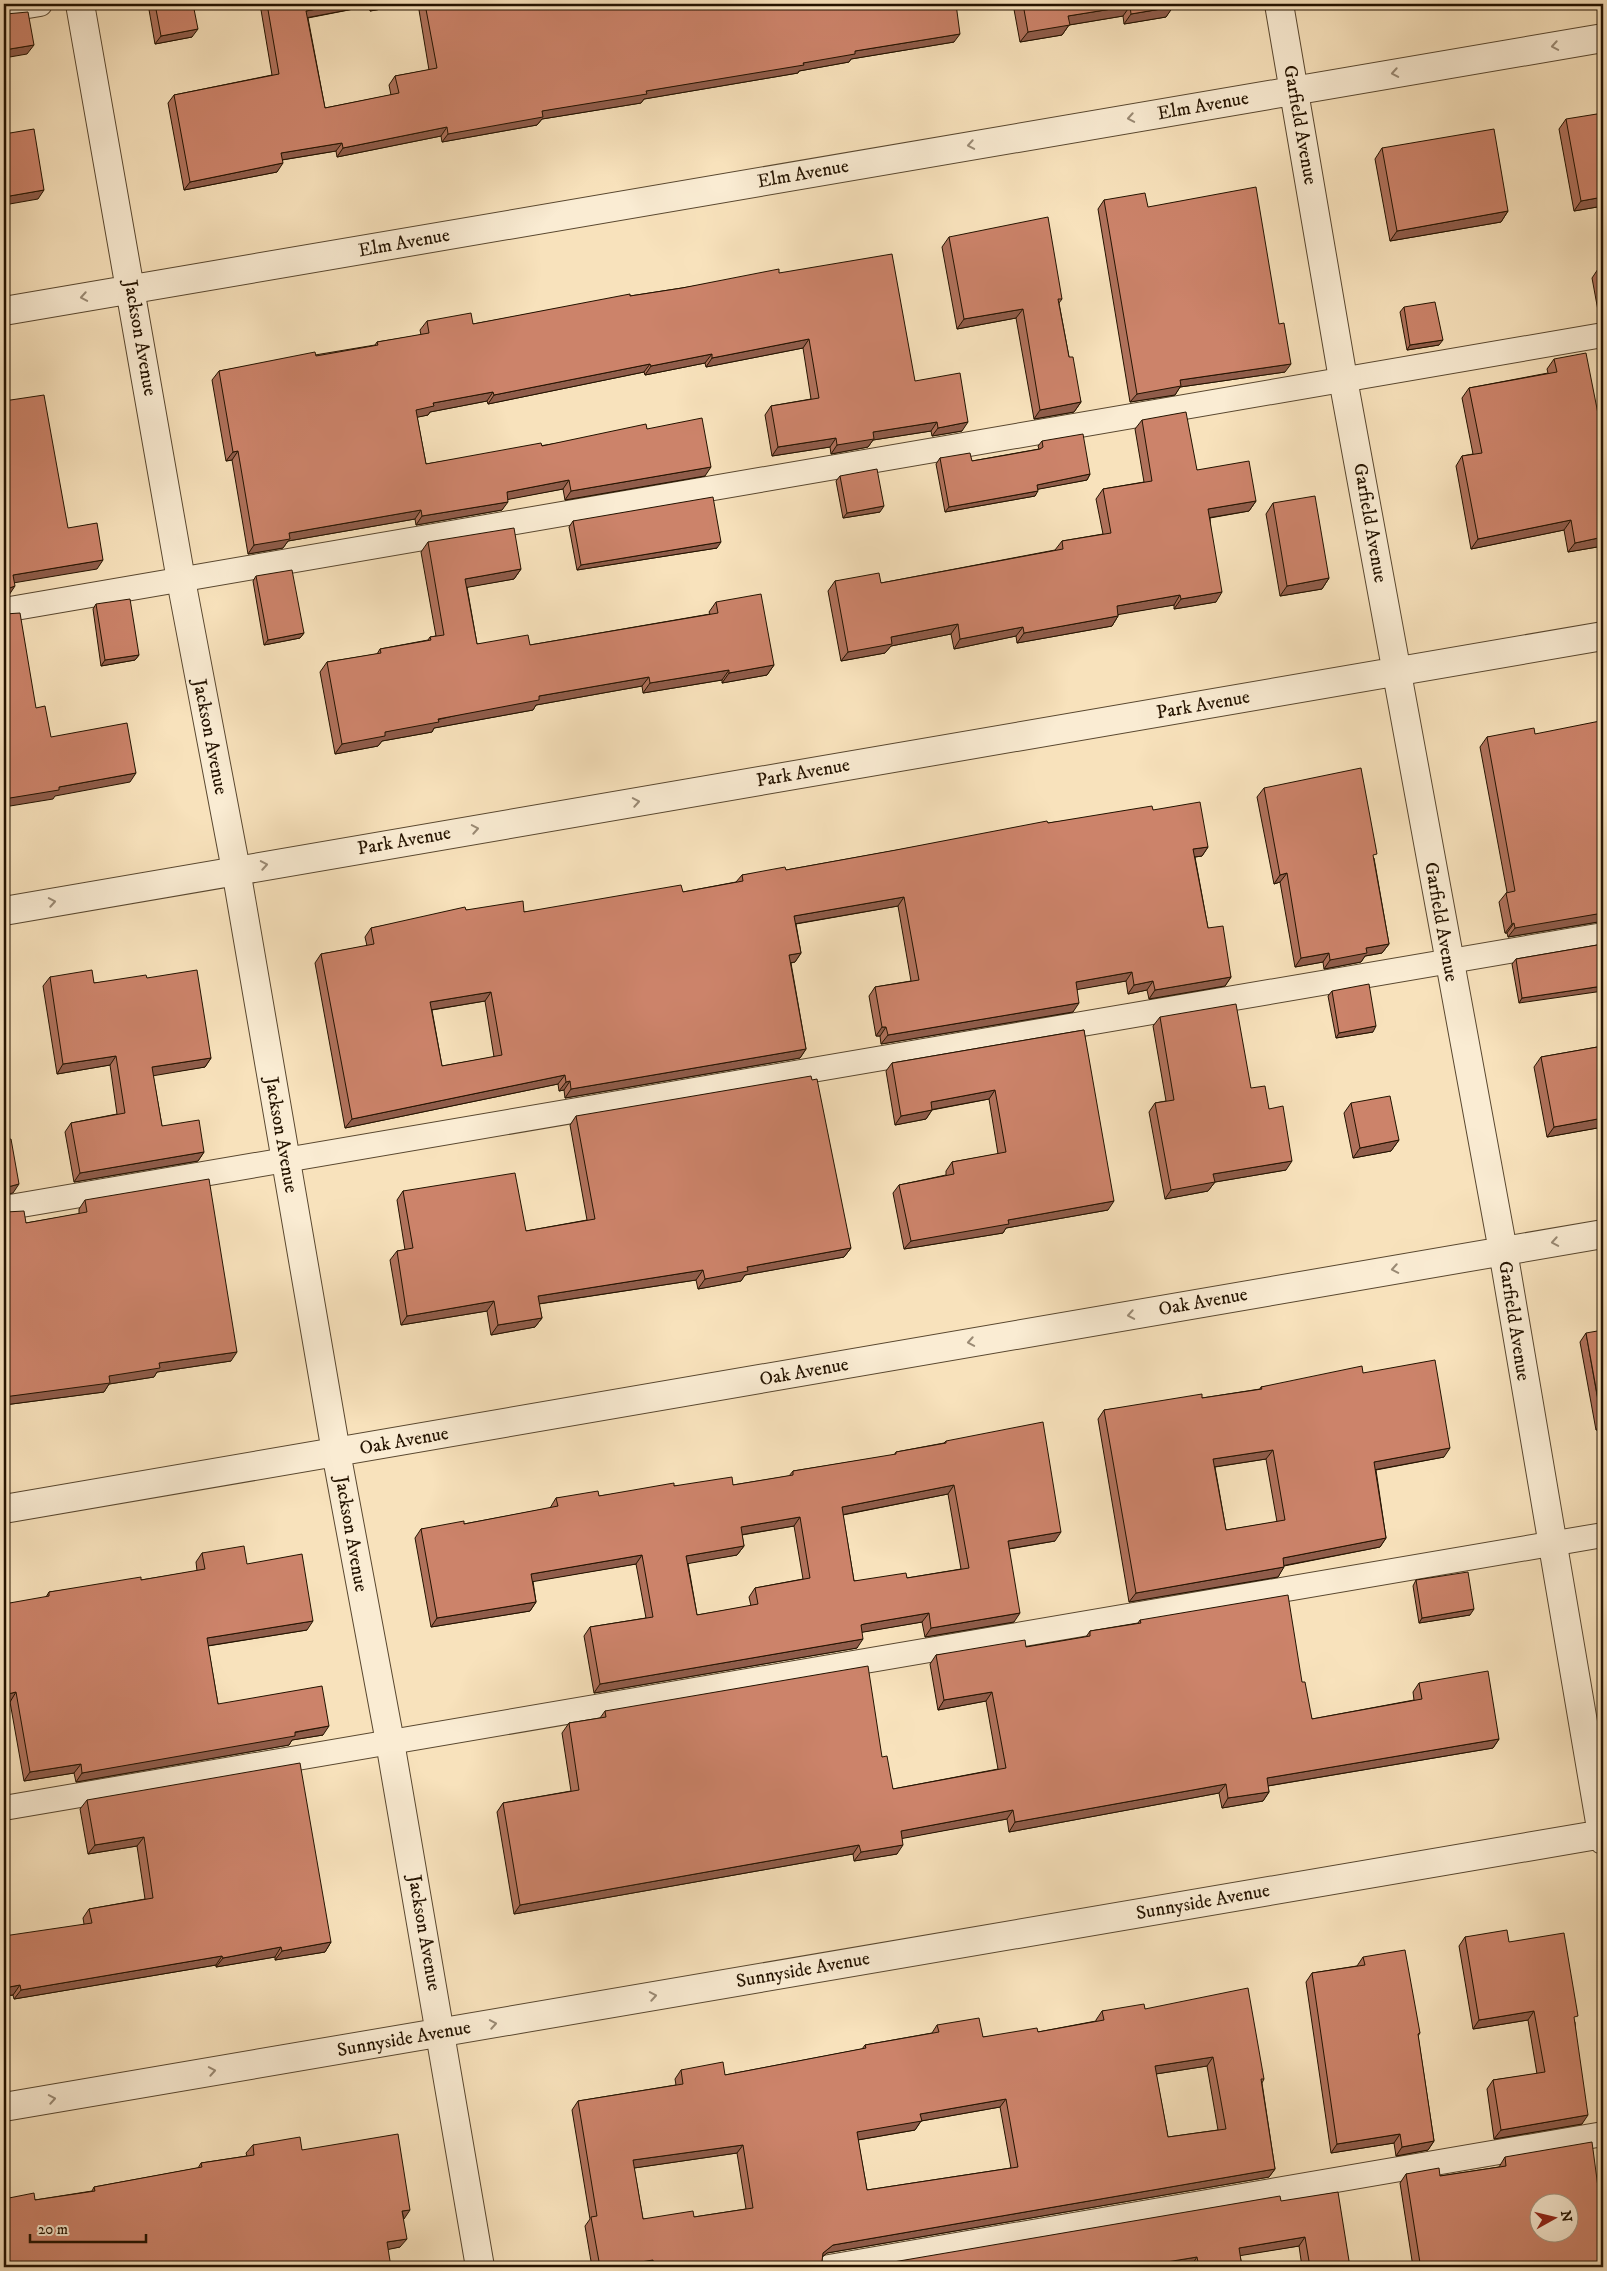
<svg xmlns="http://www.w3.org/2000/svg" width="1607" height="2271" viewBox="0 0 1607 2271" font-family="'IM FELL DW Pica',serif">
<rect width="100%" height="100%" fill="#f8e2bc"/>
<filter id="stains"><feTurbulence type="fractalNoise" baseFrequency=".004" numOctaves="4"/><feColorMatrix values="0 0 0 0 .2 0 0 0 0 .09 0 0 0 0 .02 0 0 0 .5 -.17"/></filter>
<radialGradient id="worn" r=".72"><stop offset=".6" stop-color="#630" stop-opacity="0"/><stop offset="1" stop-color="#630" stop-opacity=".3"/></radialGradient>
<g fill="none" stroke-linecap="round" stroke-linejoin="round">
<g stroke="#59472f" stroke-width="26">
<path id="service" d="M4,10L40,4
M4,610L1603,335
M4,1208L1603,935
M4,1808L1603,1535
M829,2267L1603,2134"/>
</g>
<g stroke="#59472f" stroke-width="30">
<path id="minor" d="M80,4L181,580L236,870L336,1452L390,1742L480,2267
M1279,4L1343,379L1503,1251L1603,1840
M4,311L1603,38
M4,911L1603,636
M4,1509L1603,1234
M4,2107L1603,1834"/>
</g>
<use href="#service" stroke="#faecd3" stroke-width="24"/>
<use href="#minor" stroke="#faecd3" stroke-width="28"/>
</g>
<path fill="#af715b" stroke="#241300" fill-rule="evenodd" d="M148,4H193L192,37L155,44Z
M260,4H410L370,11L369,6L308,18L325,108L391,95L389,85L395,76L429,70L418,4H956L954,42L851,59L849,62L799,71L798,73L644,99L641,103L542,119L537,125L442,142L441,136L337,157L336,151L282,160L277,172L184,190L168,103L174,95L272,75Z
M1013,4H1174L1166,17L1124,24L1123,16L1069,25L1062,35L1020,42Z
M1566,119L1603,206L1574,211L1559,129Z
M1382,148L1508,211L1501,222L1390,241L1375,159Z
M1104,200L1148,207L1285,372L1180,387L1175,395L1130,402L1098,209Z
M949,237L1062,299L1059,303L1069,357L1081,402L1074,412L1034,419L1016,318L957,329L942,247Z
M1603,268V315L1599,316L1592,278L1598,269Z
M779,273L915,381L962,431L932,436L931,431L873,440L868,447L831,454L830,447L772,456L765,415L771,406L811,399L803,348L706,367L705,363L645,375L644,372L488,404L487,401L430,412L428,415L417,417L426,464L647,429L705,476L565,500L563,489L508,499L502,510L416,525L415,519L288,541L283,548L248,554L232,460L226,461L212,380L219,371L375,345L377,342L421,335L420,330L427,321L473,324L630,296Z
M1404,307L1439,345L1407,350L1400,312Z
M1554,359L1603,439V546L1568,552L1564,530L1471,549L1456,466L1462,456L1473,454L1462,398L1469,388L1548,373L1547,369Z
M1142,420L1197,470L1256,501L1249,511L1210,518L1216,602L1174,609V605L1118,614V616L1112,626L1017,643L1016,636L954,649L951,634L891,646L885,653L841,661L828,591L835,581L881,583L1055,550L1062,541L1103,534L1096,499L1103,489L1144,482L1135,429Z
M1042,441L1090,474L1087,480L1038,489L1035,496L945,512L936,464L940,458L972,461L1039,449L1038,446Z
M840,476L880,512L843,518L836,481Z
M1273,503L1329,578L1322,589L1280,596L1266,514Z
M573,521L717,548L577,570L569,527Z
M428,542L521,569L514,579L467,587L477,644L530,645L710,614L709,612L716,602L774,665L767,675L722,683V680L643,693L642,686L536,705L533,710L434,728L432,732L382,741L378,746L335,754L320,672L327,662L377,654L380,649L428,640L430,637L436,636L421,552Z
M256,576L304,633L300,638L264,645L253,581Z
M96,604L139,655L135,660L101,666L93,609Z
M1535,734L1598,922L1508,937L1507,933H1505L1499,902L1507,892L1480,747L1487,737Z
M1264,788L1374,858L1389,944L1382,953L1365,956L1361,962L1324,969L1323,962L1295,967L1280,882L1274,884L1257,797Z
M1153,810L1208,847L1202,856L1195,857L1208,928L1231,977L1225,986L1149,999L1147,990L1128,994L1126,981L1077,989L1073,1012L881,1044L880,1036H876L869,996L875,987L911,981L898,906L796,924L801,953L795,962L791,963L806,1049L800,1058L565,1098L564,1090L559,1091L558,1084L345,1128L315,963L321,954L367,946L365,937L371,928L466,910L524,912L683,892L736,882L742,875L786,870L1048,823ZM485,1001L494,1057L442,1066L432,1010Z
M1603,944L1519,1003L1512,964L1516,959Z
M50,977L94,983L147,978L211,1058L205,1067L153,1075L162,1126L204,1152L198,1161L74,1182L65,1132L71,1123L117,1114L110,1065L57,1074L43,986Z
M1332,991L1373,1032L1336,1038L1328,996Z
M1160,1017L1251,1088L1269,1109L1286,1170L1215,1182L1208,1191L1165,1199L1149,1112L1155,1103L1166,1101L1153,1026Z
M1084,1030L1108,1210L1006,1228L1003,1233L904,1249L893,1193L899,1185L946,1175V1171L952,1162L998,1154L989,1099L932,1110L926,1119L895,1125L886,1071L892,1063Z
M1603,1046V1127L1547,1137L1534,1067L1541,1057Z
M1351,1103L1399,1140L1391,1151L1353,1158L1344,1113Z
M576,1116L851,1248L844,1257L745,1275L741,1281L698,1289L696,1280L539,1304L542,1318L535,1327L491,1335L487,1311L401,1325L390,1260L397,1251L405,1250L397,1200L403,1191L526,1231L587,1220L570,1125Z
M85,1200L231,1361L157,1372L154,1377L109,1384L104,1392L4,1405V1210L26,1223L79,1214V1209Z
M1586,1333L1603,1429L1596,1430L1580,1342Z
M1363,1373L1444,1457L1376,1470L1386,1538L1380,1547L1284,1566L1278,1577L1129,1602L1098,1419L1104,1410L1202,1398L1260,1389L1261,1387ZM1266,1459L1277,1522L1226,1530L1215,1467Z
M946,1441L1055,1541L1009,1549L1014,1622L925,1637L922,1622L862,1632L857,1648L594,1693L584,1636L590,1627L646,1618L636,1564L533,1581L536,1602L530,1611L431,1627L415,1538L421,1529L464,1524L550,1508L556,1498L599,1496L674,1486L733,1485L789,1476L793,1471L894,1455L896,1452L944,1443ZM948,1494L961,1569L907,1578L854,1581L843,1515ZM794,1526L803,1579L755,1588L749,1597L751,1606L697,1615L688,1563L737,1555L744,1546L742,1535Z
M202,1553L247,1564L307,1630L208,1646L218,1704L323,1735L292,1740L289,1745L76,1782L74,1773L24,1781L10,1702L46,1597L49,1592L141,1580L197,1571L196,1562Z
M1416,1580L1470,1615L1419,1623L1413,1586Z
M1140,1620L1302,1682L1312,1719L1414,1700L1413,1692L1419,1683L1499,1739L1493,1748L1268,1786L1269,1792L1263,1801L1222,1808L1219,1793L1009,1832L1007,1819L902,1838L897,1854L854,1861L853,1854L514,1914L497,1812L503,1803L571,1791L562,1733L569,1723L600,1718L605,1711L882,1757L893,1789L998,1769L986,1701L938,1710L930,1664L936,1655L1026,1647L1086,1637L1090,1631L1138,1623Z
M87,1800L331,1942L325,1952L275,1960V1957L216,1967V1965L14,1999L13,1995L4,1996L84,1924L83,1918L89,1909L145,1899L137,1846L88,1854L80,1809Z
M1465,1937L1509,1942L1575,2022L1582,2124L1494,2139L1487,2089L1493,2080L1537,2074L1528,2020L1473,2029L1459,1946Z
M1363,1957L1420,2033L1418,2036L1434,2141L1428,2150L1396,2156L1394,2143L1331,2153L1306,1982L1312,1973L1357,1966Z
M1145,2009L1264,2079L1262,2083L1275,2169L1269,2177L827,2253L822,2257V2261L827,2267H592L585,2226L590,2219L572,2110L578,2101L676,2085L675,2079L681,2070L725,2075L862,2049L865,2045L932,2033L937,2025L983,2037L1038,2032L1096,2021V2020L1102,2011ZM1207,2066L1218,2130L1168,2137L1156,2074ZM1000,2107L1011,2168L867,2190L858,2140L915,2130L921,2121ZM737,2153L746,2209L694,2217L643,2219L634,2168Z
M253,2145L302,2150L403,2219L400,2247L388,2249L35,2200L92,2191L94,2187L198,2168L201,2163L247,2156L246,2153Z
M1505,2157L1603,2267H1413L1400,2183L1406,2174L1440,2176L1499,2167Z
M1281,2201L1350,2267H1302L1299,2246L1240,2255L1242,2267H1191V2266L1181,2267Z"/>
<path fill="#8f5c4a" stroke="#241300" d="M343,4H371L369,6L300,19L306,11Z
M375,4H410L370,11Z
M1130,6L1123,16L1069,25L1062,35L1020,42L1028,32L1068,16Z
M1173,7L1166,17L1124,24L1131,14Z
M198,29L192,37L155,44L161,36Z
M960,34L954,42L851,59L849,62L799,71L798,73L644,99L641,103L542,119L537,125L442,142L448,134L542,111L646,91L803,63L855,51Z
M34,45L27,54L4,58V50Z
M447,127L441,136L337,157L343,148Z
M342,143L336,151L275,161L281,153Z
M283,163L277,172L184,190L190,182Z
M44,190L38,199L4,205V197Z
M1603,197V206L1574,211L1581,201Z
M1508,211L1501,222L1390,241L1397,231Z
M1023,309L1016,318L957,329L964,319Z
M1603,310V315L1599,316Z
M809,339L803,348L706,367L712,358Z
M1443,340L1439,345L1407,350L1410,345Z
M712,354L705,363L645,375L651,366Z
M650,364L644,372L488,404L494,395Z
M1291,364L1285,372L1180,387L1175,395L1130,402L1137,394L1180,380Z
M493,392L487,401L430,412L428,415L409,419L416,410L433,403Z
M1081,402L1074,412L1034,419L1040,410Z
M937,422L931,431L873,440L868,447L831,454L837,445L873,432Z
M968,422L962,431L932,436L938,428Z
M836,438L830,447L772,456L778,447Z
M238,451L232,460L226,461L233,452Z
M711,467L705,476L565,500L571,491Z
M1090,474L1087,480L1034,490L1037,485Z
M569,480L563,489L500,501L507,492Z
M1038,491L1035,496L945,512L949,507Z
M1256,501L1249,511L1201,519L1208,509Z
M508,502L502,510L416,525L422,516Z
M884,506L880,512L843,518L847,513Z
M421,510L415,519L288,541L283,548L248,554L254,545L289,533Z
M1571,520L1564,530L1471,549L1478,539Z
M1603,537V546L1568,552L1575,543Z
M721,542L717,548L577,570L581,565Z
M103,560L97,569L7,584L13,575Z
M521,569L514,579L458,589L465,579Z
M1329,578L1322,589L1280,596L1287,586Z
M15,586L9,595L4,597V590Z
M1222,592L1216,602L1174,609L1181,599Z
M1180,595L1174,605L1110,616L1117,606Z
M1118,616L1112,626L1017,643L1024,633Z
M958,624L951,634L891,646L885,653L841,661L848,652L891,637Z
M1023,627L1016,636L954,649L960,639Z
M304,633L300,638L264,645L268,640Z
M139,655L135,660L101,666L105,660Z
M774,665L767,675L722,683L729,673Z
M729,670L722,680L643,693L650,683Z
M649,677L642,686L536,705L533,710L434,728L432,732L382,741L378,746L335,754L342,744L385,732L539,696Z
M136,773L130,782L55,796L53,799L4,807V799L59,787Z
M1208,847L1202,856L1187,858L1193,849Z
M1287,873L1280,882L1274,884L1280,875Z
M904,897L898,906L788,925L794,916Z
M1603,905V914L1598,922L1508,937L1515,928Z
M1514,923L1507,933H1505L1512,924Z
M1389,944L1382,953L1365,956L1361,962L1324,969L1330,960L1366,948Z
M801,953L795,962L783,964L789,955Z
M1329,953L1323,962L1295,967L1301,958Z
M1132,972L1126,981L1069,991L1076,982Z
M1231,977L1225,986L1149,999L1155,990Z
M1153,981L1147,990L1128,994L1134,985Z
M1603,986V991L1519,1003L1522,998Z
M491,992L485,1001L424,1011L430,1002Z
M1079,1003L1073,1012L881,1044L888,1035Z
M1376,1026L1373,1032L1336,1038L1339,1033Z
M882,1027H886L880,1036H876Z
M806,1049L800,1058L565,1098L571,1089Z
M116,1056L110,1065L57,1074L63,1064Z
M211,1058L205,1067L146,1077L152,1067Z
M565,1075L558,1084L345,1128L352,1119Z
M570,1081L564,1090L559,1091L566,1082Z
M995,1090L989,1099L924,1111L931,1102Z
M932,1110L926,1119L895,1125L901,1116Z
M1603,1118V1127L1547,1137L1554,1127Z
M1399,1140L1391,1151L1353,1158L1360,1148Z
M204,1152L198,1161L74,1182L80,1173Z
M1292,1161L1286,1170L1215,1182L1208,1191L1165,1199L1171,1190L1213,1174Z
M19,1184L13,1193L4,1195V1188Z
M1114,1201L1108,1210L1006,1228L1003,1233L904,1249L911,1241L1008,1220Z
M851,1248L844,1257L745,1275L741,1281L698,1289L705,1279L747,1267Z
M703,1270L696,1280L531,1305L538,1296Z
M494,1301L487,1311L401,1325L407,1316Z
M542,1318L535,1327L491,1335L498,1325Z
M237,1352L231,1361L157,1372L154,1377L109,1384L104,1392L4,1405V1397L109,1376L159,1363Z
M1602,1421H1603V1429L1596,1430Z
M1450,1448L1444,1457L1368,1471L1374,1462Z
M1273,1450L1266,1459L1207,1468L1213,1459Z
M954,1485L948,1494L836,1516L842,1507Z
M800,1517L794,1526L734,1536L741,1527Z
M1061,1532L1055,1541L1001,1550L1008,1541Z
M1386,1538L1380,1547L1276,1567L1283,1558Z
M744,1546L737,1555L680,1565L686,1556Z
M642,1555L636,1564L525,1583L531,1574Z
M1284,1567L1278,1577L1129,1602L1136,1593Z
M536,1602L530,1611L431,1627L437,1618Z
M1474,1609L1470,1615L1419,1623L1422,1618Z
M929,1613L922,1622L858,1633L861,1625L864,1624Z
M1020,1613L1014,1622L925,1637L931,1628Z
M313,1621L307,1630L200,1647L207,1638Z
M863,1639L857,1648L594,1693L600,1684Z
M16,1692L10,1702L4,1703V1695Z
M992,1692L986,1701L938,1710L944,1700Z
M329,1726L323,1735L292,1740L289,1745L76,1782L82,1773Z
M1499,1739L1493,1748L1261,1787L1267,1778Z
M81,1764L74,1773L24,1781L30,1772Z
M1226,1784L1219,1793L1009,1832L1015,1822Z
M1269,1792L1263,1801L1222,1808L1228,1798Z
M1013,1810L1007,1819L894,1840L901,1831Z
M144,1837L137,1846L88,1854L95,1845Z
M859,1845L853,1854L514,1914L520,1905Z
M903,1845L897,1854L854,1861L861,1852Z
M331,1942L325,1952L275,1960L282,1951Z
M281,1947L275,1957L216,1967L223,1958Z
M222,1956L216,1965L14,1999L21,1990Z
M20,1985L13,1995L4,1996V1988Z
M1534,2011L1528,2020L1473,2029L1479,2020Z
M1213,2057L1207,2066L1149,2075L1155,2066Z
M1006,2099L1000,2107L921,2121L915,2130L851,2141L857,2132L920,2114Z
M1588,2115L1582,2124L1494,2139L1501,2130Z
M1400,2134L1394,2143L1331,2153L1337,2144Z
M1434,2141L1428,2150L1396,2156L1402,2147Z
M743,2145L737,2153L627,2169L633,2160Z
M1275,2169L1269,2177L827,2253L816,2262L823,2253L833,2245Z
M410,2210L404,2219L402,2211Z
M1305,2237L1299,2246L1232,2257L1239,2248Z
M407,2239L400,2247L381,2251L387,2242Z
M1197,2257L1191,2266L1181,2267H1136Z
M653,2260L648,2267H610Z"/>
<path fill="#cc836a" stroke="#241300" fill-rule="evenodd" d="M155,4H193L198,29L161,36Z
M267,4H343L306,11L325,108L399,93L395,76L437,68L425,4H956L960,34L855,51V54L803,63L804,65L646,91L647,94L542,111L543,117L476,129L448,134L447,127L343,148L342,143L281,153L283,163L190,182L174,95L279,74Z
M1023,4H1173V7L1131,14L1130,6L1068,16L1070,25L1028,32Z
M28,12L34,45L4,50V13L6,14Z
M1603,113V197L1581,201L1566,119Z
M34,129L44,190L4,197V134Z
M1494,129L1508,211L1397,231L1382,148Z
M1256,187L1279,324L1284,323L1291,364L1180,380L1181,386L1137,394L1104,200L1145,193L1148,207Z
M1048,217L1062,299H1058L1069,357H1073L1081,402L1040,410L1023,309L964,319L949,237Z
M892,254L915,381L960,373L968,422L938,428L937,422L873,432L874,439L837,445L836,438L778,447L771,406L819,398L809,339L712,358V354L651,366L650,364L494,395L493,392L433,403L434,406L416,410L426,464L541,443L542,446L646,424L647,429L702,418L711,467L571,491L569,480L507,492L508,502L422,516L421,510L289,533L290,539L254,545L238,451L233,452L219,371L315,352L316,356L378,345L377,342L429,333L427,321L471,313L473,324L630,294V296L682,288L779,269V273Z
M1603,268V297L1598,269Z
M1435,302L1443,340L1410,345L1404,307Z
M1586,353L1603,439V537L1575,543L1571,520L1478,539L1462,456L1482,453L1469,388L1557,372L1554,359Z
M44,395L68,528L97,523L103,560L13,575L15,586L4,590V401Z
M1186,412L1197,470L1249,461L1256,501L1208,509L1222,592L1181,599L1180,595L1117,606L1118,616L1024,633L1023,627L960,639L958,624L891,637L892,644L848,652L835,581L879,573L881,583L1063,549L1062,541L1111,533L1103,489L1152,481L1142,420Z
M1083,434L1090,474L1037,485L1038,491L949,507L940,458L970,453L972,461L1007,455L1040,449L1043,447L1042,441Z
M877,469L884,506L847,513L840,476Z
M1315,496L1329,578L1287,586L1273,503Z
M713,497L721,542L581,565L573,521Z
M514,528L521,569L465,579L477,644L528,635L530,645L718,613L716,602L761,594L774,665L729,673V670L650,683L649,677L539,696V700L438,719L439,722L385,732V736L342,744L327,662L381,653L380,649L431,640L430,637L444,635L428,542Z
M292,570L304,633L268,640L256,576Z
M130,599L139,655L105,660L96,604Z
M4,612L5,614L20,613L36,708L45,706L51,737L127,723L136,773L59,787V790L4,799Z
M1600,721L1603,737V913L1515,928L1514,923L1512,924L1506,893L1515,891L1487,737L1534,728L1535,734Z
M1361,768L1377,854L1373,855L1389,944L1366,948L1367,953L1330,960L1329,953L1301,958L1287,873L1280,875L1264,788Z
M1200,802L1208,847L1193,849L1208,928L1223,926L1231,977L1155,990L1153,981L1134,985L1132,972L1076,982L1079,1003L888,1035L886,1027H882L875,987L919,980L904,897L794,916L801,953L789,955L806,1049L571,1089L570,1081L566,1082L565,1075L352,1119L321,954L374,944L371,928L465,907L466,910L523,901L524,912L681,885L683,892L743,881L742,875L785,867L786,870L896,850L1047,821L1048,823L1152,806L1153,810ZM491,992L502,1055L442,1066L430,1002Z
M1603,944V986L1522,998L1516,959Z
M92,970L94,983L146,975L147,978L197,970L211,1058L152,1067L162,1126L199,1120L204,1152L80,1173L71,1123L125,1113L116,1056L63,1064L50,977Z
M1369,984L1376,1026L1339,1033L1332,991Z
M1236,1004L1251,1088L1265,1086L1269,1109L1283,1106L1292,1161L1213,1174L1215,1182L1171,1190L1155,1103L1174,1100L1160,1017Z
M1084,1030L1114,1201L1008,1220L1009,1224L911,1241L899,1185L954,1174L952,1162L1006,1152L995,1090L931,1102L932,1110L901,1116L892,1063Z
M1603,1046V1118L1554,1127L1541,1057Z
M811,1076L812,1080L817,1079L851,1248L747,1267L748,1271L705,1279L703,1270L538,1296L542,1318L498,1325L494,1301L407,1316L397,1251L413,1248L403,1191L515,1173L526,1231L595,1219L576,1116Z
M1390,1096L1399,1140L1360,1148L1351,1103Z
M11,1139L19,1184L4,1188V1140Z
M209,1179L237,1352L159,1363L160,1368L109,1376L110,1383L4,1397V1210L6,1212L24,1211L26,1223L87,1212L85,1200Z
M1603,1330V1421H1602L1586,1333Z
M1435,1360L1450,1448L1374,1462L1386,1538L1283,1558L1284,1567L1136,1593L1104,1410L1202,1394V1398L1262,1389L1261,1387L1362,1366L1363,1373ZM1273,1450L1285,1520L1226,1530L1213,1459Z
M1043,1422L1061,1532L1008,1541L1020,1613L931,1628L929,1613L864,1624L861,1625L863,1639L600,1684L590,1627L653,1617L642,1555L531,1574L536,1602L437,1618L421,1529L464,1521V1524L558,1506L556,1498L598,1491L599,1496L674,1483V1486L732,1477L733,1485L793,1475V1471L896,1454V1452L946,1443V1441ZM954,1485L969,1568L907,1578L906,1573L854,1581L842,1507ZM800,1517L810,1578L755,1588L758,1604L697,1615L686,1556L744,1546L741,1527Z
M244,1546L247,1564L302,1554L313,1621L207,1638L218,1704L322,1686L329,1726L295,1732V1736L82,1773L81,1764L30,1772L16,1692L4,1695V1604L49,1596V1592L141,1577V1580L205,1569L202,1553Z
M1468,1572L1474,1609L1422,1618L1416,1580Z
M1288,1595L1302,1682H1305L1312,1719L1422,1699L1419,1683L1488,1671L1499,1739L1267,1778L1269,1792L1228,1798L1226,1784L1015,1822L1013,1810L901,1831L903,1845L861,1852L859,1845L520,1905L503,1803L579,1790L569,1723L606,1717L605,1711L868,1666L882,1757L887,1756L893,1789L1006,1768L992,1692L944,1700L936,1655L1025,1640L1026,1647L1090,1636V1631L1141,1623L1140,1620Z
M300,1763L331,1942L282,1951L281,1947L223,1958L222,1956L21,1990L20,1985L4,1988V1936L92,1923L89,1909L153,1898L144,1837L95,1845L87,1800Z
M1507,1930L1509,1942L1564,1933L1578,2016L1574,2017L1588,2115L1501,2130L1493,2080L1545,2072L1534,2011L1479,2020L1465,1937Z
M1405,1950L1420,2033L1418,2034L1434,2141L1402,2147L1400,2134L1337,2144L1312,1973L1365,1965L1363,1957Z
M1248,1988L1264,2079H1261L1275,2169L833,2245L823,2253L822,2261L827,2267H657V2264H654L653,2260L610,2267H600L591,2217L597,2216L578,2101L683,2084L681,2070L723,2062L725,2075L866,2048L865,2045L939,2032L937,2025L979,2018L983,2037L1037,2028L1038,2032L1104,2020L1102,2011L1144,2004L1145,2009ZM1213,2057L1226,2129L1168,2137L1155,2066ZM1006,2099L1018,2167L867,2190L857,2132L922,2121L920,2114ZM743,2145L753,2208L694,2217L693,2211L643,2219L633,2160Z
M398,2134L410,2210L402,2211L407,2239L387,2242L391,2267H4V2199L34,2193L35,2200L95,2191L94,2187L202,2167L201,2163L254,2155L253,2145L300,2137L302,2150Z
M1592,2142L1603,2225V2267H1416V2264L1420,2263L1406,2174L1439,2168L1440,2176L1506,2166L1505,2157ZM1540,2204H1570V2234H1540Z
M1338,2192L1350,2267H1310L1305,2237L1239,2248L1242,2267H1199L1197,2257L1136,2267H864L1280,2196L1281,2201Z"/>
<defs><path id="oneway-chevron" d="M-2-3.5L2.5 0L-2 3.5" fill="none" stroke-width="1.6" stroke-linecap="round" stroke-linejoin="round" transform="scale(1.25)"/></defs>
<g stroke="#9a8a74">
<use href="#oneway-chevron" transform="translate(1555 46) rotate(170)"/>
<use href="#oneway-chevron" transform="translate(1395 73) rotate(170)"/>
<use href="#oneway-chevron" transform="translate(1131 118) rotate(170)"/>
<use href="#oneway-chevron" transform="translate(971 145) rotate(170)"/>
<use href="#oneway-chevron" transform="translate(84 297) rotate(170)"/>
<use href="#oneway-chevron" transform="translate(636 802) rotate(-10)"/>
<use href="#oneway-chevron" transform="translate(475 829) rotate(-10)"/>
<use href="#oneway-chevron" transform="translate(264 865) rotate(-10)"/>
<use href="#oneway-chevron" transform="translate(52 902) rotate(-10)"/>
<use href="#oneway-chevron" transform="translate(1555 1242) rotate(170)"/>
<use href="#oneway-chevron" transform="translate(1395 1269) rotate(170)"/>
<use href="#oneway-chevron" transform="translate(1131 1315) rotate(170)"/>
<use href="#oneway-chevron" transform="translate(971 1342) rotate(170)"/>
<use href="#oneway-chevron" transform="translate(653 1996) rotate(-10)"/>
<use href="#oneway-chevron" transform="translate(493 2024) rotate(-10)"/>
<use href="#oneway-chevron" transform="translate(212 2071) rotate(-10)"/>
<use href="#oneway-chevron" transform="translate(52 2099) rotate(-10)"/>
</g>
<g text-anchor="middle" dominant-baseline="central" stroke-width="5" stroke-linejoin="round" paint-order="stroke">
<g font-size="19" fill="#241300" stroke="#faecd3">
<text transform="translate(1203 106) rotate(-10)">Elm Avenue</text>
<text transform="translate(1300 125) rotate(80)">Garfield Avenue</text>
<text transform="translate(803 174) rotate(-10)">Elm Avenue</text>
<text transform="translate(404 243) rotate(-10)">Elm Avenue</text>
<text transform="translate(140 338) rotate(80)">Jackson Avenue</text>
<text transform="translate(1370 523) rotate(80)">Garfield Avenue</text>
<text transform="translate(1203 705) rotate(-10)">Park Avenue</text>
<text transform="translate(210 737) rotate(79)">Jackson Avenue</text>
<text transform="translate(803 773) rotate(-10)">Park Avenue</text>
<text transform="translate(404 841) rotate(-10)">Park Avenue</text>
<text transform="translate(1441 922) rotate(80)">Garfield Avenue</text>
<text transform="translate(281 1135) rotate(80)">Jackson Avenue</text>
<text transform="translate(1203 1302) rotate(-10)">Oak Avenue</text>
<text transform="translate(1514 1321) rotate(81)">Garfield Avenue</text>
<text transform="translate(804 1372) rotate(-10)">Oak Avenue</text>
<text transform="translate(404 1441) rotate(-10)">Oak Avenue</text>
<text transform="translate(351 1534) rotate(80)">Jackson Avenue</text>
<text transform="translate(1203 1902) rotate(-10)">Sunnyside Avenue</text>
<text transform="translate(424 1933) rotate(80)">Jackson Avenue</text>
<text transform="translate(803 1970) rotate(-10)">Sunnyside Avenue</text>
<text transform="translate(404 2039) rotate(-10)">Sunnyside Avenue</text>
</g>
</g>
<rect width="1607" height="2271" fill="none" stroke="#f8e2bc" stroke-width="20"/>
<rect x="5" y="5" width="1597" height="2261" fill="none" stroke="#241300" stroke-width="2.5"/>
<rect x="10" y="10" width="1587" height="2251" fill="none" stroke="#241300"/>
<g transform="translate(1554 2218) rotate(82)"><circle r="24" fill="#faecd3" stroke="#a4957f"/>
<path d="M0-4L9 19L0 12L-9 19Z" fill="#8f2418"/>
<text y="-8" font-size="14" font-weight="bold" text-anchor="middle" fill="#241300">N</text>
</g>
<path d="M30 2234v8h116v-8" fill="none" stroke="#241300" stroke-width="2.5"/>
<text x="38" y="2234" font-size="15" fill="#241300" stroke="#faecd3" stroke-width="4" paint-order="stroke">20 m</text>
<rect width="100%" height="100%" filter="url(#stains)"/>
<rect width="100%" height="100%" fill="url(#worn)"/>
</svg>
